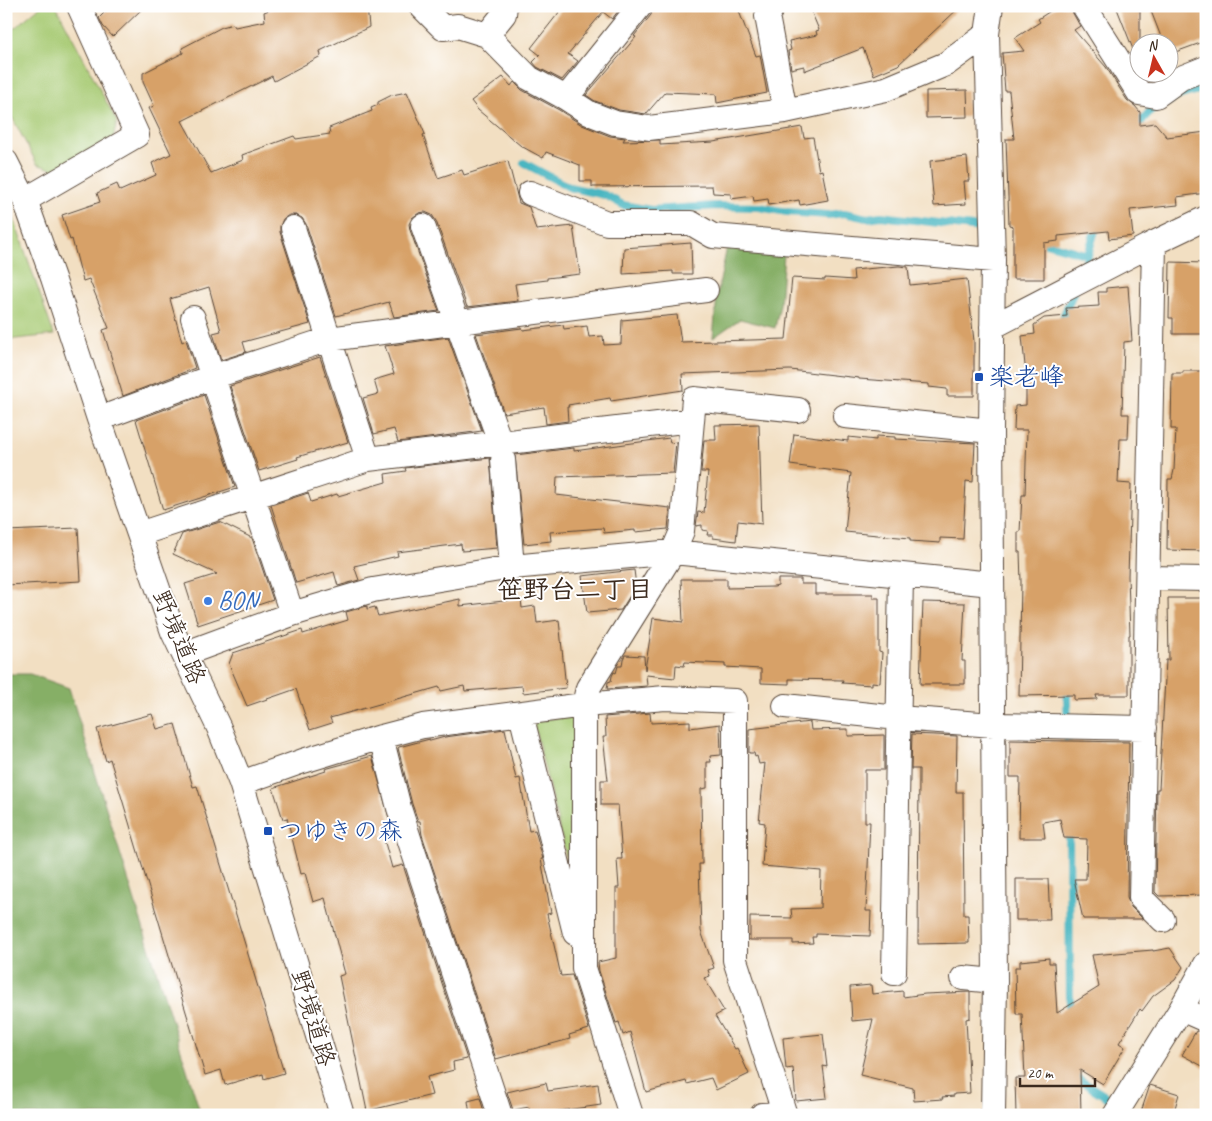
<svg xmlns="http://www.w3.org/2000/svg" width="1212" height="1121" viewBox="0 0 1212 1121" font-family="Caveat,'Klee One',sans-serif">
<rect width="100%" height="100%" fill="#fff"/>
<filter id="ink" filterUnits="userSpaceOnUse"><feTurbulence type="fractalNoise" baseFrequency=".02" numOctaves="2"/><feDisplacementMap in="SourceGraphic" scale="10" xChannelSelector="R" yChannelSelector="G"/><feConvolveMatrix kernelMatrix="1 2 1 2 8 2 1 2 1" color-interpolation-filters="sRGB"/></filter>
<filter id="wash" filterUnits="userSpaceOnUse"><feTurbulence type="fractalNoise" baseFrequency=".0096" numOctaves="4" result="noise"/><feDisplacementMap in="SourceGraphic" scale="20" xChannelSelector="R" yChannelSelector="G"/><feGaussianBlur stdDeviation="1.12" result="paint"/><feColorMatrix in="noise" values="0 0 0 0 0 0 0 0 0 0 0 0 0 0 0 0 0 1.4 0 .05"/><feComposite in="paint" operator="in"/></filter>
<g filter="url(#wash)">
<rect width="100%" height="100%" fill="#f2dfc2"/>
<path fill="#a8cb74" stroke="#727a49" d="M41,6H56L117,122L113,138L54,170L37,164L6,106V35Z
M6,198L8,202L54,335L6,340Z
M575,716L573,884L534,725L539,720Z"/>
<path fill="#86af66" stroke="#606c42" d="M727,247L784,254L780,305L775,328L740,319L713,338L717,295Z
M6,674H30L69,688L201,1115H6Z"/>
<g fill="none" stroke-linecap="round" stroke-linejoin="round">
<path stroke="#48b6c1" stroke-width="8" d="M1134,130L1151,110L1181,95L1206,88
M524,163L569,187L605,195L623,205L651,210L716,206L759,207L787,212L828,215L844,213L867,218L881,216L980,228
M1035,240L1088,255
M1081,274L1088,255L1097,223
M1064,325V315L1074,291
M1067,687L1068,750
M1069,829L1070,1013
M1073,1076L1110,1099"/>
</g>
<g id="blocks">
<path fill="#d7a167" d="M111,6H145L113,37L103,26L99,18Z
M279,6H367L369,27L320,51L321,56L274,81L272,76L182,121L211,173L243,160L242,155L294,136L296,139L330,134L329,128L372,111L371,108L378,105V102L392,95L407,92L425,134L423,135L438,178L462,170L464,175L508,161L519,203L529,207L536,230L573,226L580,274L547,278V280L515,284L518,301L467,307L436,221L432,215L425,212L419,213L412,218L409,224L410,230L439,311L394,317L389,302L336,316L306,224L302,218L296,215H289L283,219L280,226V232L310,324L243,342L246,352L221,360L213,333L221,331L209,287L170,299L182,342L186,340L195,368L123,396L103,330L109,328L89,279L83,281L72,239L70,240L62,215L100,202L97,193L117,184L120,191L156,175L152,163L171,154L149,108L154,106L143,82V73L183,53L182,48L222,27L233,24L235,27L265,21L264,12Z
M564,6H622L612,19L603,12L568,54L578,61L562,80L537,67L533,62L540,55L531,48Z
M653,6H737L756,56L760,55L767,93L717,103L716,94L665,92L646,114L619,110L595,101L586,95L636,37L634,36L651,15Z
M809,6H961L898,65L874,75L863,48L804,71V66L791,69L788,51L791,50L789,41L817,35L816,31L819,30Z
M1058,6H1069L1080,26L1074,30L1106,67L1127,100L1135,106L1140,112V125L1155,123L1167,137L1206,132V193L1177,197L1178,205L1130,210L1133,236L1109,239L1108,231L1058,236V241L1044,243V279H1013V226L1009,225L1006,139H1014L1009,91H1005L1002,53L1024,51L1015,38L1040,22L1038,19Z
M1116,6H1140V61L1138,62Z
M1149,6H1206V41L1170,54V42H1163Z
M503,77L511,86L514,82L522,90L559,110L582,125L610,136L625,138L623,141L660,140V145L713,142L802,127L804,138L813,137L819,171L822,170L828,200L800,205L799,200L769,205L768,199L754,201L753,196L731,199V194L713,193L712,186L592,187V181H580V165L546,152L543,158L521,146L478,110L471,101Z
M967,90L968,117L926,118V91Z
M967,157L969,181H964L966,204L934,206L930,161Z
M691,243L692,274H673V271L623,274L624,248Z
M1170,262L1206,263V334H1173V318H1169Z
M899,266L908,267L910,285L967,279L974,341V396H947V389L929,387V384L859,379V378L790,370L682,374L683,390L611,401L610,398L568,405L569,407H567L568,421L546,424L544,407L504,413L476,334L522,328L523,330L563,325L564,329L587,326L589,337L603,336L604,345L621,344L622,320L677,315L681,342L786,339L792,278L825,280V278L854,280L853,270Z
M1128,286L1132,341L1124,342L1122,414H1129L1128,439H1120L1118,483L1131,484L1128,576L1130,635H1129V695H1096L1097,699L1074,700V695L1019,696L1021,582L1020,552H1018V532H1020L1022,495H1025L1027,430H1014L1015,406L1026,405V375L1022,336L1035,334L1034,325L1044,318L1067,316L1066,308L1099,306L1098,292H1106V288Z
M448,337L482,431L398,442L394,429L374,434L363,398L378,394L374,380L394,374L385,346Z
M320,357L348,442L297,457L298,459L259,471L230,386Z
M1183,371H1206V551L1167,550L1168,479H1172L1174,470L1176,429H1171L1172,373H1183Z
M204,395L235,487L163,510L136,420Z
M759,424L762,524L738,521L736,541L713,538V535H707L708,531L702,530V525L696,526L698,512L704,513L708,472H701L704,440H716L715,425Z
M794,434L848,441V437L876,440V436L895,437V439L975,443L973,482L966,481L963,539L940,538V543L910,541V538L845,532L851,473L790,465Z
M669,438L670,443L676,442L673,473L557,477L556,495L670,508L668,529L635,532V530L604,533L603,528L550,532L551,541L524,544L515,455L574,448V451Z
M490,458L497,548L462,551L461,544L397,552L398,556L354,566L359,580L338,586L334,572L296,583L271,505L308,493L311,502L337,494L338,496L386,482L385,474L406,471L405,468Z
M220,522L252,538L273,600L198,625L185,584L217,574L173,554L182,534Z
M78,528L81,581L6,585V531Z
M634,570L636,586L621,610L587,613L582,576Z
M681,579H727V588L774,587L778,586V579H801V584H815V594H873V598H879V652L882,653L880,683L872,682V685L842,683L843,680L789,679V684L761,683V669L725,667V664L685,662L684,666L676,665L675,678L646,675L647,686L607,689L608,682L611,681L612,676L614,672L616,673L618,666H622L623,659L625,655L644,656L645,670L653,618L683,622Z
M1168,598H1206V895L1159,896L1155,892L1157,789H1159L1166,660H1169Z
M460,599V606L521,599L522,608L535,606L537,623L559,620L566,688L523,693L522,686L465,691L464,686L441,691L439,687L330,718L332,723L310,730L296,689L247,706L229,664L233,653L302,630L303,634L348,620L346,612L367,606V609L375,607L378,616Z
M923,602L965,603L962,661H965V684H920Z
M650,713L651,723L690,721V728L720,724L721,755L710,756L711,762H707V788L701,789L702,864H699L701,931L714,968L708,970L710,976L704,978L724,1011L715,1016L735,1049L737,1048L749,1074L716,1090L711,1078L687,1084L686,1081L646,1092L630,1032L623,1035L619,1022L616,1023L599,971L598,962L616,958V888H619L617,859H622L618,805H601V780H608L603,737H606L605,717Z
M152,714L157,729L175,724L193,787L197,786L284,1073L264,1079L263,1074L225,1085L221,1070L205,1075L110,759L106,761L97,729Z
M810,722L811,730L848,729V736L884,735V770H865V822H870L866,911H871L870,936L816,934V937H812L813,943L793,944V940H750V917L792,918L791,909L820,908L821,871L762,866L765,823L759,822L765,763L759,764L757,756L755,757L754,753H749V729Z
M505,729L516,779L520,778L529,831L535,830L543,859H541L551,913L547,914L561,976L572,975L589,1029L569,1035L570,1039L496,1059L422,835L420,821H418L412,804L398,748L399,747L426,740L430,739V741L445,737Z
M912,734L957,736L956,792H963L964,915H968L969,943L918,944L919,769H911Z
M1010,740L1129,742L1127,898L1131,907L1143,919H1083L1074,879H1086L1087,839L1064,838L1060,819L1043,822L1045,838H1019L1020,777H1010Z
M372,756L392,829L382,832L392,868L403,865L467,1059L453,1062L454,1070L427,1077L432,1095L367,1111L339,976L345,974L325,898L313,902L305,873L301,874L287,818L283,819L273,788L326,771L325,769Z
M1016,879H1048L1050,920H1016Z
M1170,948L1183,967L1175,980L1153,996L1142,1011L1140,1009L1119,1043L1125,1047L1103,1084L1080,1070L1081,1115H1016L1015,1078H1025L1022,1014H1016L1015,967H1020V961L1049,958V963H1054L1057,1013L1099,987L1092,955L1153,950V951Z
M871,985L872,994L903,991V997L925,994L970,992V1018L966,1019L970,1093L954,1094V1096L942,1097L943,1099L914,1101L913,1088L860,1075L873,1019L852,1021L850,987Z
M1196,1031L1206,1033V1068L1182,1055Z
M823,1034L827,1067L823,1066L827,1098L796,1101L793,1068L786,1069L783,1038Z
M546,1083L548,1091L598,1084L601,1105L552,1112V1115H530L529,1107L513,1110L507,1092Z
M1150,1085L1179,1094L1173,1115H1140Z
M480,1098L485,1115H470L468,1101Z"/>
</g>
</g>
<g filter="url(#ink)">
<use href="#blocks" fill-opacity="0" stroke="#564537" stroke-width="1"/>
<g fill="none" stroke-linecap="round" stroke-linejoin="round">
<g stroke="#564537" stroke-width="26">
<path id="minor" d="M421,6L443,28L458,26L487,35L529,78L566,98L589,113L615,123L649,128L785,111L886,89L946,64L987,34
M773,6L767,16L785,111
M991,6L987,34L993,260L991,431L995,981L993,1115
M1084,6L1139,93L1156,96L1181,78L1206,68
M487,35L504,14L505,6
M566,98L640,6
M6,162L25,200L53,278L99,419L173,632L219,728L241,783L342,1115
M530,193L607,223H691L713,236L993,260
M25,200L137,135L79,6
M423,226L500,442
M293,228L368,459
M1154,243L1141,898L1163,920
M193,318L292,614
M992,327L1154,243L1206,218
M845,416L991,431
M99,419L212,377L329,339L706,290
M503,460L512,567
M139,534L368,459L691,420
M1148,578L1206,579
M184,654L292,614L373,590L512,567L673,552L992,584
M785,706L898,718L994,725L1145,728
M521,714L575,933
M381,737L399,808L500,1115
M241,783L303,761L381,737L423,726L584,705L665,698L735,701V960L785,1115
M894,973L901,575
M963,978L995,981
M1181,1009L1206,1020
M631,1115L584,968V705L588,688L673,552L682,531L694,399L798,410
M762,1115L785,1114
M1115,1115L1181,1009L1206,964"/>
</g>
<use href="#minor" stroke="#fff" stroke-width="24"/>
</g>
</g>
<g fill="#1a4fb4" stroke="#fff" stroke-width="2">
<rect x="974" y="372" width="10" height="10" rx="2.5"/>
<rect x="263" y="826" width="10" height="10" rx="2.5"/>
</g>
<circle fill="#3f7fe0" stroke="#fff" stroke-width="2" cx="208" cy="601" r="5"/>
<g text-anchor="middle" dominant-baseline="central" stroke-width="4" stroke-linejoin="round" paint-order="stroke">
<g font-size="25" fill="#164399" stroke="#fff" text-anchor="start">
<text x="989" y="377">楽老峰</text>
<text x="278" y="831">つゆきの森</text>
</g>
<g font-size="25" fill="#366cbe" stroke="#fff" text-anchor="start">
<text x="218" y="601">BON</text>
</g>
<g font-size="25" fill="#3b2a1e" stroke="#fff">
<text transform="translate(179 637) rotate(67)">野境道路</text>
<text transform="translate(313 1018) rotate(73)">野境道路</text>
</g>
<g font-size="26" font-weight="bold" fill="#3b2a1e" stroke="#fff">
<text x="575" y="589">笹野台二丁目</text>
</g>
</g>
<rect width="1212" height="1121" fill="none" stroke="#fff" stroke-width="25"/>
<g transform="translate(1154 58) rotate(352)"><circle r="24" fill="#ffffff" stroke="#b1aaa5"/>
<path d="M0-4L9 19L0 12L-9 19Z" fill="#c8321e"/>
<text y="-8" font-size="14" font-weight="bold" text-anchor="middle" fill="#3b2a1e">N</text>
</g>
<path d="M1020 1078v8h75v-8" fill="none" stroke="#3b2a1e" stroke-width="2.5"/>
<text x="1027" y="1078" font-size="15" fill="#3b2a1e" stroke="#ffffff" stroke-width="4" paint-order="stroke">20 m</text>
</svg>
